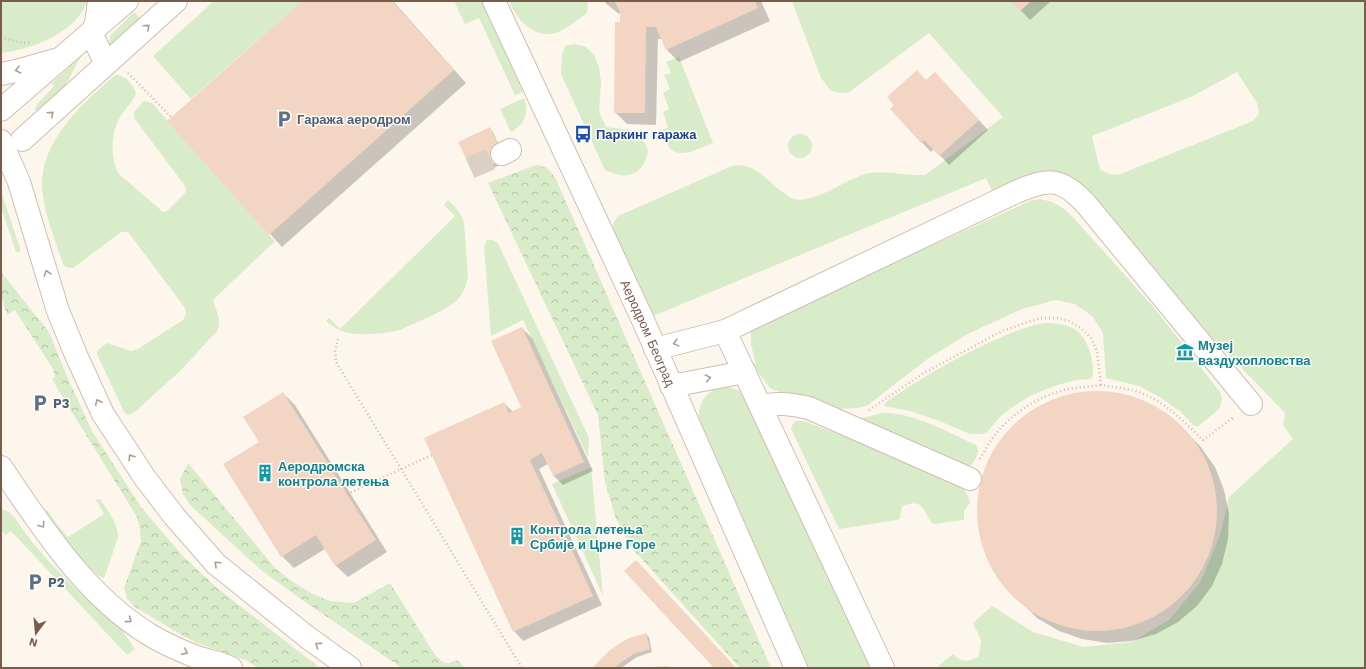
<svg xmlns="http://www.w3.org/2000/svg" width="1366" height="669" viewBox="0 0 1366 669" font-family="'Work Sans',sans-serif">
<defs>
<pattern id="forest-crowns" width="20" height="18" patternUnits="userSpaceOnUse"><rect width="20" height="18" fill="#d8ecc9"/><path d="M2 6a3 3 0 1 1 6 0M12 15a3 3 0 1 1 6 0" fill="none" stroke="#b4c2a5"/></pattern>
</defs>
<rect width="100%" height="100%" fill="#fdf6ec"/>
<path fill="#d8ecc9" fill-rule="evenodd" d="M1,1H87C78,32 31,50 1,53Z
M214,1H302L191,99L153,56Z
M454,1H483L523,92L515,95L479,18L465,24Z
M509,1H587L588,4L587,13C580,18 563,31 556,33C533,39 517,19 509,1Z
M792,1H1365V668H936L953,654C962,663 969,662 979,656L981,640L973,623L992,606L1033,632L1084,647L1132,642L1170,619L1201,581L1220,535L1229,497L1293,439L1283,425L1285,413L1194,319L1079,188L993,193L986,178L653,316L613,233V224L618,216L732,166C756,161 767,183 786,194C788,196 791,198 794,199C814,204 845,180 865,174C885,169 904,176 925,175L1003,117L929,33L848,93H840L831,91L821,78ZM1237,72L1257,103L1259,113L1253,121L1118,175L1110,174L1100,170L1092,136L1191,97Z
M134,12L141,19L109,47L110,36Z
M574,44L586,47L594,55L599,67L601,82L599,112L606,127L630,130L642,138L648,150C647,155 646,161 643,165C633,180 618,176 605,170L561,74L562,55L565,46Z
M81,56L64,88L36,112L35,108L38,103L54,86L52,83Z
M679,57L713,143C701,147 679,161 669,147C666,143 665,135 663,130L668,127L663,112L669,109L663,93L670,89L664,75L671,73L666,62Z
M115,75C124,74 134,85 136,93C134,101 126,107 122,114C111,130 109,157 119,174L163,212L167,211L185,193L186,190L185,186L134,118V112L144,101L152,103L269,235L275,241L213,300C216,310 222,321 217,331L182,369L137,410L131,414L127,415L124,412L97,354V351L107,343L131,351L138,349L183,320L186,314L185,308L128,232H121L73,268L66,267L63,264C56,242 46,219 43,196C35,145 81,105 115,75Z
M524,98C529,113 525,125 511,132L500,109Z
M788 146a12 12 0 1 1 24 0a12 12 0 1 1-24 0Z
M1,191L21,251L16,252L1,207Z
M1039,199C1053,201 1062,206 1072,216L1156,310L1220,392C1223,398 1222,404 1218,410L1200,425L1197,427L1193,425L1181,412L1158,396L1139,386L1106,378L1103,333L1092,316L1075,304L1056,300L1022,309L970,333L930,357L868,405L858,408L837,409L787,395L770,388L757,371L751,344V327L1030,201Z
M448,200C456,207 461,213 464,223L468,275C465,300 451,306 431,316C420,321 410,325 400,330C383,334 355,337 339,330C335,328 330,324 326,321L329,318L340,329L443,228L455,216L444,205Z
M487,240H493L498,243L589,438L588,457L523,320L491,336L484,247Z
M1045,323C1055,323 1067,324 1076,330C1089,340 1094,361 1093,376L1090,379L1077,380L1057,385L1030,396L1011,408L1000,417L987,432L983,434H970L942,422L910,411L884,406L885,403C917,380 952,360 988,343C1009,334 1022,327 1045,323Z
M721,387C732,387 739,389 747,397L871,668H808L699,419C698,403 705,392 721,387Z
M883,413C912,412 950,433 976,445L978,448C979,454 975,460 971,465H967L858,423V419Z
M796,421H804L943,474C954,480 969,490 970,503L964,511V520L933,524C923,513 924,497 903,506L901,511L900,518L897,520L839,529L791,429L793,424Z
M591,467L603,596L552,484Z
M97,499H100C108,511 118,523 118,537L105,576L103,578L96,574L64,541L43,514L47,510L56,523L68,537L104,514L96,500Z
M1,509L9,512L14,517L32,542L54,567L83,596L119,626L135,649L127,655L11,531L6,535L1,530Z"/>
<path fill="url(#forest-crowns)" d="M536,165L546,167L555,177L771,668H740L630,546L615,516L605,482L598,415L488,183Z
M1,272L49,332L66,374L92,431L141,507L181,554L217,588L320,668H259L245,660L200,644L185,637L135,607L128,600L124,588L141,541L140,529L137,517L57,388L52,378L55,377L53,369L15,310L7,315L1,296Z
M188,463L275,568L293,582L311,593L330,601L354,603L390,583L435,655C438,657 442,663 446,663C457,664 453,654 465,668H402L305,602L261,570L190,505L183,494L180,479Z"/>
<path fill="#0003" d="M303,1H393L466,83L282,247L168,121Z
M603,1H761L770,21L679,62L667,50L662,39H658L656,125L627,124L615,112L621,11L619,14Z
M1012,1H1051L1030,20Z
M935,73L988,130L949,165L934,149L931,152L891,109Z
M490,129L493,132L506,162L477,176L474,173Z
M522,328L532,338L593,471L563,485L554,476L548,464L539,469L602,605L523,641L514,631L504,403L513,412L523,408Z
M1100,392L1125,395L1148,404L1170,416L1200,446L1215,467L1224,490L1229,514L1228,539L1222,564L1212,586L1197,606L1178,622L1156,634L1132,641L1107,643L1082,639L1059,631L1037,618L1007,588L992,568L983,545L978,520L979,496L985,471L995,449L1010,429L1029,413L1051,401L1075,394Z
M283,393L295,405L387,552L348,577L335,565L325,549L294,568L282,556L260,442Z
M646,634L649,637L652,652L637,657L621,668H594Z"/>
<path fill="#f3d5c3" d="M302,1H392L454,70L269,235L167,121Z
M613,1H755L758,8L666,50L656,27H646L645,113H614L615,22H620V12L616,4Z
M1011,1H1031L1020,11Z
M917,70L926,80L935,72L979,120L939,156L924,140L921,143L890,109L894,105L887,97Z
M490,127L504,159L473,173L458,142Z
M522,327L584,462L553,476L542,453L530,460L593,596L513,632L424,438L504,402L509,413L521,407L491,341Z
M977 511a120 120 0 1 1 240 0a120 120 0 1 1-240 0Z
M283,392L376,540L335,566L316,535L281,557L223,464L259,442L243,417Z
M636,560L728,659L736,668H714L624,571Z
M646,633L650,649L634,654L620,663L615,668H593L595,665L610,650L627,639Z
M667,666L676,668H651L650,667Z"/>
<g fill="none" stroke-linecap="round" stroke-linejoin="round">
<path stroke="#dcd0c4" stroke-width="22" stroke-dasharray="22 11" stroke-linecap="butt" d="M470,168L502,154"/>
<g stroke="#d1beb0" stroke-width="24">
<g id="minor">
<path d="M99,1L96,24L91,33L106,64"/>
<path id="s1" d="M494,1L642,318L796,668"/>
<path d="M1,74L16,71L55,60"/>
<path d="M1,110L127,1"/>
<path d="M22,140L176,1"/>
<path d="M1,141L19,182L58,311L76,355L103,414L145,478L174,516L216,564L307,637L350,668"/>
<path d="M502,154L510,150"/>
<path d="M725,331L883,668"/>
<path d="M655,349L725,331L1016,192C1048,178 1061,177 1086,204L1251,404"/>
<path d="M671,386L745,372"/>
<path d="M761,407C776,401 794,405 809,408L970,479"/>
<path d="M1,467C43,529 85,595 150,635C163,643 179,650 194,656C206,661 220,662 231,668"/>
</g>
</g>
<path stroke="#d9b8a5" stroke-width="2.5" stroke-dasharray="1 3" stroke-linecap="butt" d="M1,37L22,43H30
M128,73L171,117
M338,339L335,350L336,362L522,668
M869,410L924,373L1002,331L1040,318H1057L1069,321L1081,328L1091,338L1097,351L1101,385C1112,387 1124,388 1135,391C1163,399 1183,421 1203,440L1234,417
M980,459C997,424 1027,400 1064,390C1076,387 1089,387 1101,385"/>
<use href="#minor" stroke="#fff" stroke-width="22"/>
<path stroke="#d9b8a5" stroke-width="2.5" stroke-dasharray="1 3" stroke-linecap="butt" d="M347,494L432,455"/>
</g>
<defs><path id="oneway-chevron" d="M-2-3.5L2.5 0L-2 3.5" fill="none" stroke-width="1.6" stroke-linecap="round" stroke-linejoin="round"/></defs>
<g stroke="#af9d94">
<use href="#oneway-chevron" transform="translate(147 27) rotate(-42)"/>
<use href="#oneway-chevron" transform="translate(18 70) rotate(166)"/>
<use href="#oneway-chevron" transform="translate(51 114) rotate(-42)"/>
<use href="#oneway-chevron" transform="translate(47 273) rotate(-107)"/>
<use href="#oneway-chevron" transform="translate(676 343) rotate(165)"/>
<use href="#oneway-chevron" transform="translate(708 378) rotate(-12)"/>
<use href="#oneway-chevron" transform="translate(98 402) rotate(-115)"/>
<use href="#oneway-chevron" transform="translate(131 457) rotate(-123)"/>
<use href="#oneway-chevron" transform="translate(42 525) rotate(54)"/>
<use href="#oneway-chevron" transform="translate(217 564) rotate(-137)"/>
<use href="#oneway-chevron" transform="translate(129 620) rotate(36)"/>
<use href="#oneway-chevron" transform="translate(318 645) rotate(-144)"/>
<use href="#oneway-chevron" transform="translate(185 652) rotate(26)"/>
</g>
<defs>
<g id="parking-bare" transform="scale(1.38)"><path d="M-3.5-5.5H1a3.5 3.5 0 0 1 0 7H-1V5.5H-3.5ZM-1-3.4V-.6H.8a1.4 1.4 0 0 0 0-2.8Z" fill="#5c6f8a" stroke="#fffaf3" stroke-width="2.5" paint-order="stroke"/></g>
<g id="bus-bare" transform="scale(1.38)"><path d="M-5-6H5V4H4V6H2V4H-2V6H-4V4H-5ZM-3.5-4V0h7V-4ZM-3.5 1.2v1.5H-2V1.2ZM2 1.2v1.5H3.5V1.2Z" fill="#1a4fb4" stroke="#fffaf3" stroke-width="2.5" paint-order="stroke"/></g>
<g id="museum-bare" transform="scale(1.38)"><path d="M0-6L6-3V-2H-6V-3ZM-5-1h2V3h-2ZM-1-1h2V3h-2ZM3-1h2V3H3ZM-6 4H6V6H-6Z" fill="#0f9aa8" stroke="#fffaf3" stroke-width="2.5" paint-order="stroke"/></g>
<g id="building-bare" transform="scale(1.38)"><path d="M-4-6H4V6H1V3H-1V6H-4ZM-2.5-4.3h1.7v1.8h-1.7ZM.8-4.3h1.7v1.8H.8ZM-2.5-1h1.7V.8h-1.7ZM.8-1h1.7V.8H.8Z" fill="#0f9aa8" stroke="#fffaf3" stroke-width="2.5" paint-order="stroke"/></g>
</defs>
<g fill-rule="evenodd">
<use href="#parking-bare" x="284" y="119"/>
<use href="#bus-bare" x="583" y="134"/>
<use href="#museum-bare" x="1185" y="352"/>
<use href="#parking-bare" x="40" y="403"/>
<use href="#building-bare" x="265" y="473"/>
<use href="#building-bare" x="517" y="536"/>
<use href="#parking-bare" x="35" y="582"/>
</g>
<g text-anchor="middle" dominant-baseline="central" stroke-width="3" stroke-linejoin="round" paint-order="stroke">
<g font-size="13" font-weight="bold" fill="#4e5e75" stroke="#fffaf3" text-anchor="start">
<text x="297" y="119">Гаража аеродром</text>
<text x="53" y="403">P3</text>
<text x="48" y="582">P2</text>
</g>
<g font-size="13" font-weight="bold" fill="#164399" stroke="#fffaf3" text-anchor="start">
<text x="596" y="134">Паркинг гаража</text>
</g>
<g font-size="13" fill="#7a5c4d" stroke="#fffaf3">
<text stroke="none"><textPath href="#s1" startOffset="366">Аеродром Београд</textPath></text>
</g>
<g font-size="13" font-weight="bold" fill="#0d838f" stroke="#fffaf3" text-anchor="start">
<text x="1198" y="345">Музеј<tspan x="1198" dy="15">ваздухопловства</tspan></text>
<text x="278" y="466">Аеродромска<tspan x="278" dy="15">контрола летења</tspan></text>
<text x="530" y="529">Контрола летења<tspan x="530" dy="15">Србије и Црне Горе</tspan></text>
</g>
</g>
<rect width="1366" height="669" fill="none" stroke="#7a5c4d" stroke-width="4"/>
<g transform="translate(36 633) rotate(196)" stroke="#fffaf3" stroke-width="3" paint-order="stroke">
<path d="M0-3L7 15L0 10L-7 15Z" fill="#7a5c4d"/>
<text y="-6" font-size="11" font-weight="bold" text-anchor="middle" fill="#7a5c4d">N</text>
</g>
</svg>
